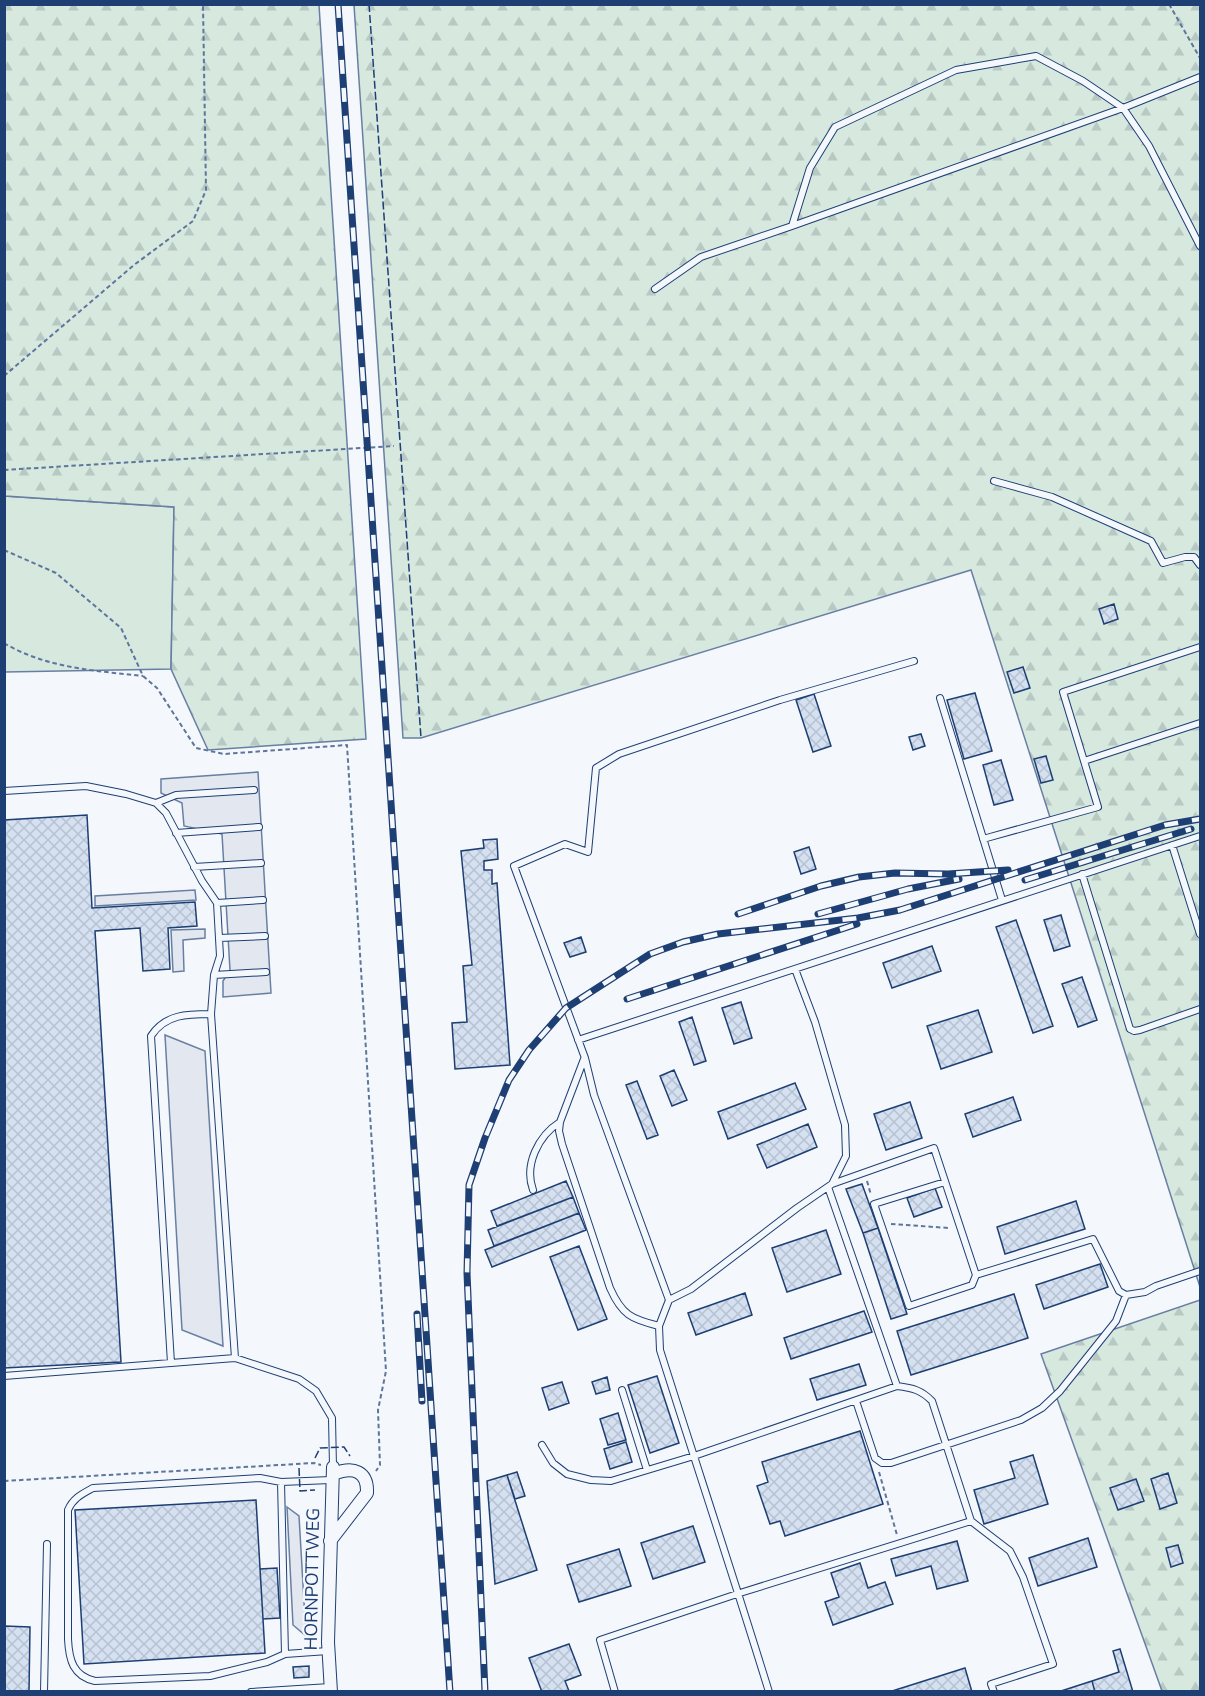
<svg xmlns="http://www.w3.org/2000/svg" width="1205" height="1696" viewBox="0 0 1205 1696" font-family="'Nunito Sans',sans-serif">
<defs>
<pattern id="forest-firs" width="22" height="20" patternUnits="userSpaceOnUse" patternTransform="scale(1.5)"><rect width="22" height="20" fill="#d7e8df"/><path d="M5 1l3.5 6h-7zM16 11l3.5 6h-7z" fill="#b8c8c3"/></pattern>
<pattern id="building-cross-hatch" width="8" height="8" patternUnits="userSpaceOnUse" patternTransform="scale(1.5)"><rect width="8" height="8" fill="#d5e0f0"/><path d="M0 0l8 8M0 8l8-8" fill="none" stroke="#b6c1d1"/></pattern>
</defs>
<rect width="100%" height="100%" fill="#f4f7fb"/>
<path fill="#d7e8df" stroke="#687fa3" stroke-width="1.5" d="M4,496L174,507L171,669L5,672Z"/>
<path fill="url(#forest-firs)" stroke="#687fa3" stroke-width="1.5" d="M4,5H319L366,739L208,750L171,669L174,507L5,496Z
M354,5H1200V1287L971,570L421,738H403Z
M1200,1300V1691H1162L1041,1354Z"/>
<path fill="#e3e8f0" stroke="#687fa3" stroke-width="1.5" d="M258,772L271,993L223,997V981L230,970L222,834L184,826L182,803L161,793V779Z
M195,890L196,900L95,906V896Z
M205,929V938L183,940L184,971L173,972L171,930Z
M165,1035L205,1051L223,1346L182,1330Z
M287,1507L299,1516L306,1636L293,1625Z"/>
<path fill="url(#building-cross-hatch)" stroke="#1d3f73" stroke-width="1.5" d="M1114,604L1118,619L1104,624L1099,609Z
M1023,667L1030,688L1014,693L1007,672Z
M975,693L992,751L964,759L947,700Z
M814,694L831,746L813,752L796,700Z
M921,734L925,746L913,750L909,737Z
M1046,756L1053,780L1041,783L1034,759Z
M1001,760L1013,800L994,805L983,765Z
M87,815L92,908L195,902L197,926L168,928L170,969L143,971L140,928L95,931L121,1362L4,1368V820Z
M497,839L498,859L484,861V870H492V884L497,883L510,1065L455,1069L452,1023L467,1022L463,966L472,965L461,851L484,848L483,840Z
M809,847L816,869L801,874L794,852Z
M1061,915L1070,946L1054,951L1044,920Z
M1016,920L1053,1026L1033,1033L996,927Z
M581,937L586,952L570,957L564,943Z
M932,946L941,971L892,988L883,963Z
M1082,977L1097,1020L1078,1027L1062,984Z
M741,1002L752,1038L734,1044L722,1008Z
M978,1010L992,1052L941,1069L927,1026Z
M692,1017L706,1061L694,1065L679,1022Z
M674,1070L687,1100L672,1106L660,1076Z
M637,1081L658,1135L647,1139L626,1085Z
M795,1083L806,1109L728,1139L718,1112Z
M1013,1097L1021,1120L973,1137L965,1114Z
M910,1102L922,1138L886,1150L874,1114Z
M808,1124L817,1147L767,1168L757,1145Z
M566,1181L573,1197L497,1226L491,1211Z
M862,1184L878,1228L863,1233L846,1189Z
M935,1188L942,1207L914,1217L907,1198Z
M573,1197L579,1213L494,1246L488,1230Z
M1076,1201L1085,1229L1005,1254L997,1227Z
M579,1213L586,1230L492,1267L485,1250Z
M878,1228L907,1314L891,1319L863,1233Z
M826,1230L841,1274L787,1292L772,1248Z
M579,1246L607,1319L578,1330L550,1257Z
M1100,1264L1108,1287L1044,1309L1036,1285Z
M745,1293L752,1315L696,1335L688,1313Z
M1014,1294L1028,1338L911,1375L897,1331Z
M864,1311L872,1332L791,1359L784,1338Z
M859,1364L866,1385L817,1400L810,1379Z
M657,1376L679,1443L650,1453L628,1385Z
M607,1377L610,1390L596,1394L592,1382Z
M562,1382L569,1403L549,1410L542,1388Z
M618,1413L626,1440L608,1445L600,1419Z
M860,1431L883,1504L785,1536L780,1521L770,1524L757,1486L768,1482L762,1462Z
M626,1442L632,1462L610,1469L604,1449Z
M1033,1455L1048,1504L984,1524L974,1490L1015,1478L1010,1462Z
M517,1472L525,1496L515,1499L507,1475Z
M1168,1473L1177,1503L1160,1509L1151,1479Z
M507,1475L537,1570L495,1584L487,1481Z
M1136,1479L1144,1501L1118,1510L1110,1488Z
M256,1500L265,1653L84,1664L75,1510Z
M693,1526L705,1562L653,1579L641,1543Z
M1088,1538L1097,1567L1038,1586L1029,1558Z
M957,1541L968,1581L937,1589L931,1566L896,1576L891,1559Z
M1178,1545L1183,1563L1171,1567L1166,1548Z
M619,1549L631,1586L579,1602L567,1565Z
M860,1563L868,1588L885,1582L893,1604L833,1625L825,1602L839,1597L831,1573Z
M277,1568L280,1618L263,1619L260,1569Z
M4,1626L30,1627L29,1692H4Z
M569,1644L581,1675L565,1681L569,1691L542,1692L529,1658Z
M1120,1649L1133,1692H1095L1092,1681L1119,1672L1113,1651Z
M309,1666V1677L294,1678L293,1667Z
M965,1668L972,1692H889Z
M1092,1681L1095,1692H1058Z"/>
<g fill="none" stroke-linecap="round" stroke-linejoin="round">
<g stroke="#1d3f73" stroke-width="8">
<path id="lane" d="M792,226L1123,108L1200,77
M655,289L701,257L792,226L810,168L835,127L956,70L1036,56L1083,81L1123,108L1149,146L1200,246
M994,481L1052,497L1151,541L1163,563L1185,557H1194L1200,565
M940,698L1002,900
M1084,761L1200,723
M4,791L86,786L126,794L156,803L166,813L202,881L217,903L220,956L214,975L211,1014L235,1358
M156,803L176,795L254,790
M176,833L259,827
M983,839L1098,807L1063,692L1200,647
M1172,845L1200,934
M194,867L261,863
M1082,874L1130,1029L1134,1031L1140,1030L1200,1009
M217,903L263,900
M219,938L265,936
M214,975L266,972
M578,1040L1200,836
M584,1059L560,1122L559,1131L562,1144L610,1288C622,1315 631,1319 659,1326
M945,1182L874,1204L909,1306L972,1285L976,1275
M832,1184L934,1148L976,1275L1093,1239L1119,1291L1126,1295L1145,1292L1156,1286L1200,1271
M828,1187L897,1386
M533,1190C524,1165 538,1136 560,1122
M669,1300L691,1289L797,1208L832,1184L846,1156L845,1125L815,1022L795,969
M171,1363L151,1036C165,1014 188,1014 211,1014
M4,1376L235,1358L299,1379L316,1391L332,1418L333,1467
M622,1390L647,1470
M856,1401L875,1458L882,1463H891L1021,1420L1042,1408L1060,1391L1116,1321L1126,1295
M542,1445L553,1463L567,1474L591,1480L611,1481L694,1456L897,1386C913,1388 921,1390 932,1401L971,1521L740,1593L600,1640L615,1692
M281,1482L260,1478L93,1488C82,1494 73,1498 68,1510V1639C69,1660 73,1676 95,1681L210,1676L267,1662L285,1654
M971,1521L1010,1551L1023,1577L1053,1664L991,1684L994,1692
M328,1651L285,1654L281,1482L331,1480
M44,1692L47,1544
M251,1692L330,1687
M769,1692C734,1578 696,1464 660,1350L659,1326L669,1300L594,1095L585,1058L514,866L565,844L588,852L596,768L619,754L780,700L914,661"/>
</g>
<g stroke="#1d3f73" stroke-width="14">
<path id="street" d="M330,1541L367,1493C368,1471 353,1466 334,1474
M331,1692L328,1642L333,1467"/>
</g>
<path stroke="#5e769c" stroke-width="2" stroke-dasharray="4.5 3" stroke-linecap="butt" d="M1169,4L1200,58
M4,376L134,265L193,221L206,190L203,4
M4,470L394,446
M4,550L56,573L121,628L143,676L157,688L196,748L224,754L347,745L386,1371L378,1410L380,1465L376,1471
M4,643C45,668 97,671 143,676
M867,1181L871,1195
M891,1224L949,1228
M879,1472L897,1535
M4,1481L314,1463L321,1465"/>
<use href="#lane" stroke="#f4f7fb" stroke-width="6"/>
<use href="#street" stroke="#f4f7fb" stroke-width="12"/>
<g stroke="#1d3f73" stroke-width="7">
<path id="rail" d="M338,4L450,1692
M1025,880L1191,829
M738,914L821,886L859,877L895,873L948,874L1008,870
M818,914L908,889L959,879
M627,999L857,924
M417,1314L422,1401
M485,1692L467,1273L469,1185L485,1138L509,1080L529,1050L566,1008L650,954L683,942L718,934L858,918L900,910L1165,825L1200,819"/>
</g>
<use href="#rail" stroke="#f4f7fb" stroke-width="4.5" stroke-dasharray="14" stroke-linecap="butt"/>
<path stroke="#1d3f73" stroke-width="1.5" stroke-dasharray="8 3" stroke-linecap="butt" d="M369,4L421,738
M315,1458L320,1448L344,1447L350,1456
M299,1468L300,1491L315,1490"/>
</g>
<g text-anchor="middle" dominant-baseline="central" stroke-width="4.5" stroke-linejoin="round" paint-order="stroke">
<g font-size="18" fill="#1d3f73" stroke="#f4f7fb">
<text transform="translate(312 1579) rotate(-89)">HORNPOTTWEG</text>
</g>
</g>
<rect width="1205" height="1696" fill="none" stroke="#1d3f73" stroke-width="12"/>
</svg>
